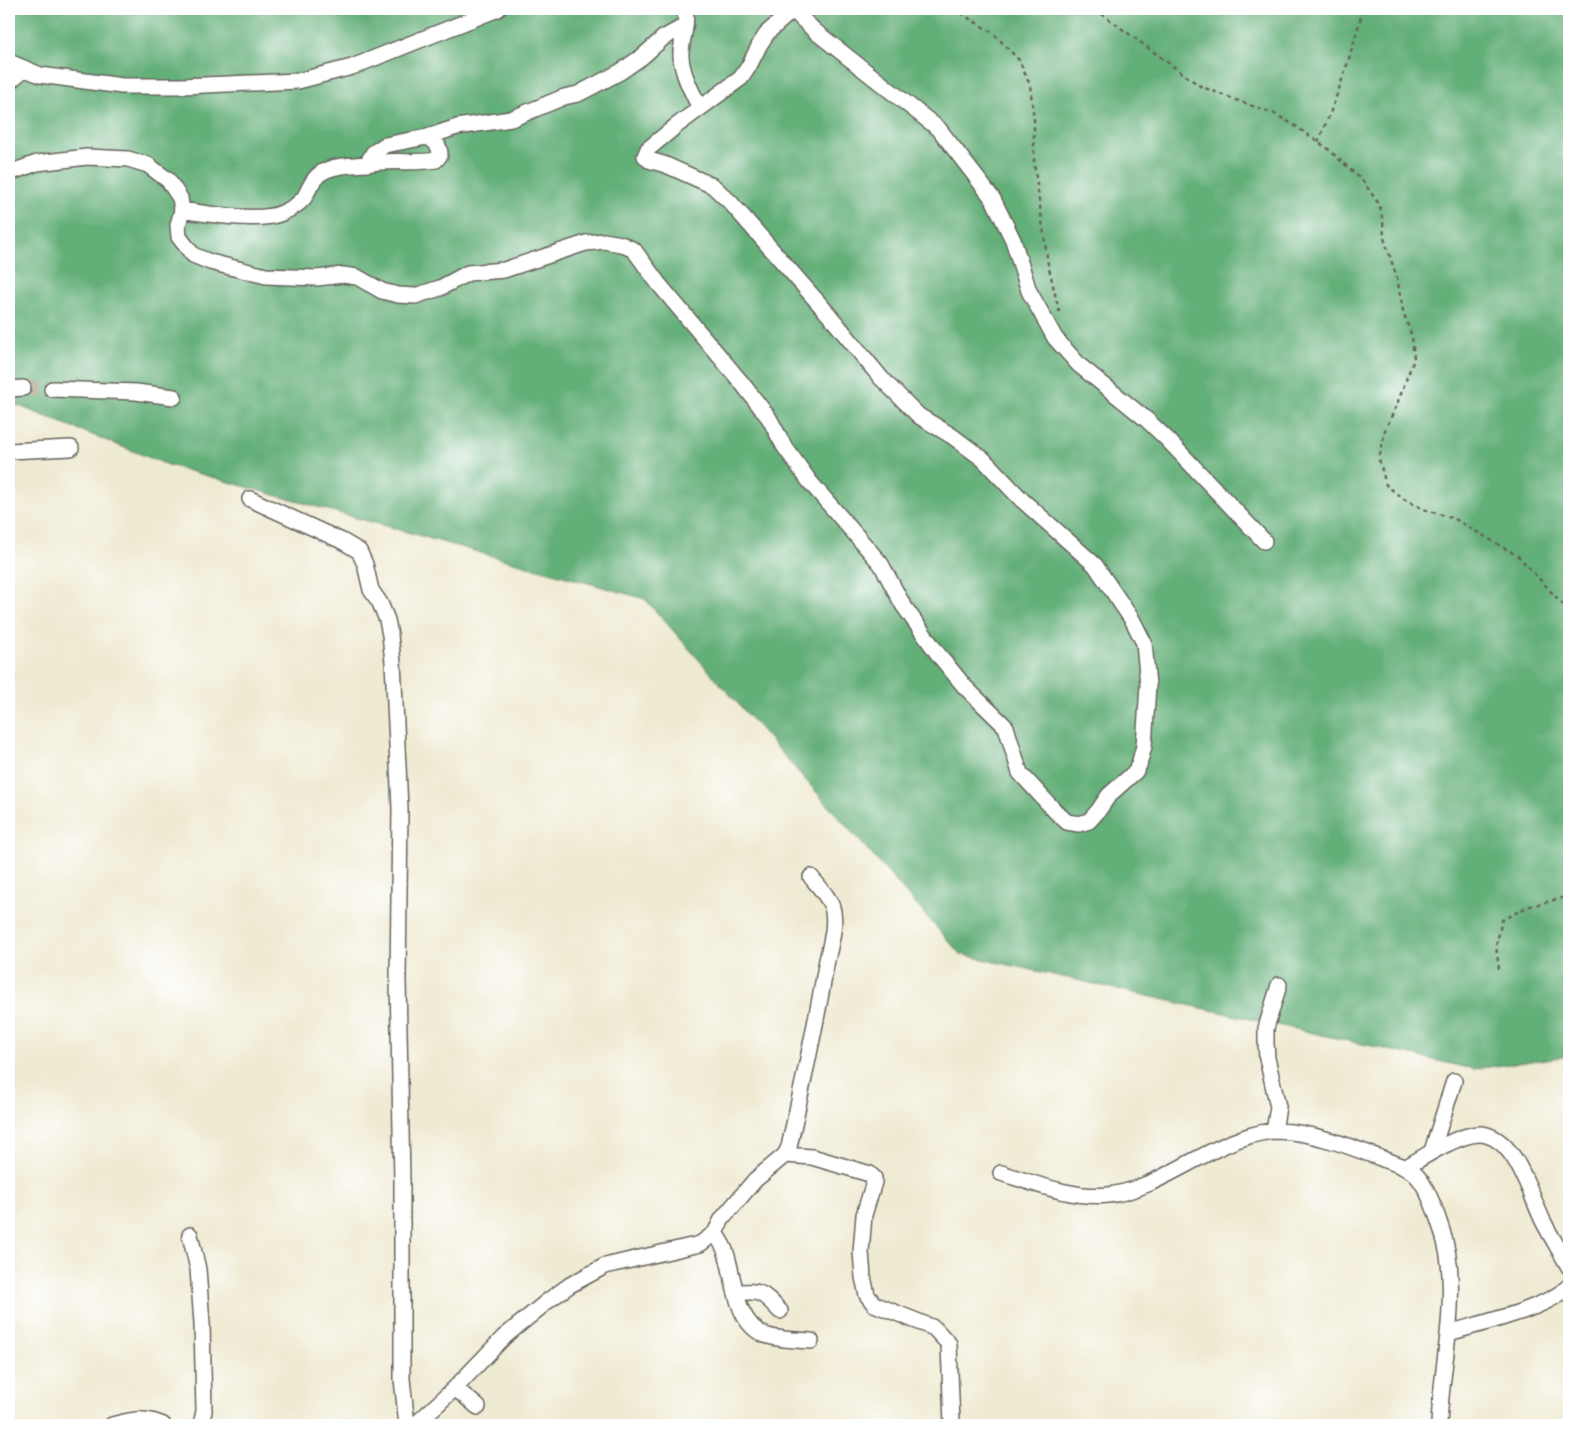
<svg xmlns="http://www.w3.org/2000/svg" width="1578" height="1434" viewBox="0 0 1578 1434" font-family="'EB Garamond',serif">
<rect width="100%" height="100%" fill="#fff"/>
<filter id="ink" filterUnits="userSpaceOnUse"><feTurbulence type="fractalNoise" baseFrequency=".02" numOctaves="2"/><feDisplacementMap in="SourceGraphic" scale="10" xChannelSelector="R" yChannelSelector="G"/><feConvolveMatrix kernelMatrix="1 2 1 2 8 2 1 2 1" color-interpolation-filters="sRGB"/></filter>
<filter id="wash" filterUnits="userSpaceOnUse"><feTurbulence type="fractalNoise" baseFrequency=".0096" numOctaves="4" result="noise"/><feDisplacementMap in="SourceGraphic" scale="20" xChannelSelector="R" yChannelSelector="G"/><feGaussianBlur stdDeviation="1.12" result="paint"/><feColorMatrix in="noise" values="0 0 0 0 0 0 0 0 0 0 0 0 0 0 0 0 0 1.4 0 .05"/><feComposite in="paint" operator="in"/></filter>
<g filter="url(#wash)">
<rect width="100%" height="100%" fill="#efead2"/>
<path fill="#64af78" stroke="#40664a" d="M9,9H1569V1056L1474,1069L960,954L645,599L168,465L9,402Z"/>
</g>
<g filter="url(#ink)">
<g fill="none" stroke-linecap="round" stroke-linejoin="round">
<path stroke="#c5c1ae" stroke-width="15" stroke-dasharray="15 8" stroke-linecap="butt" d="M23,388L52,389"/>
<g stroke="#66645c" stroke-width="18">
<path id="minor" d="M685,9C688,24 682,38 681,52C680,71 692,92 700,108
M795,9L800,17L816,32L939,129L993,199L1013,240L1029,291L1055,338L1079,365L1147,420L1167,439L1264,541
M9,62L40,75L122,86H181L298,81L352,67L498,9
M9,82L24,69
M367,164C389,159 413,164 436,160L440,155C440,145 435,141 427,137
M9,173L37,163L87,157L128,159L148,165L168,180L180,198L182,210L178,225L179,237L193,255L210,262L266,276L317,278L343,275L357,277L382,291L398,295L415,296L440,288L468,273L504,270L586,243L604,241L621,244L634,250L658,283L741,382L769,418L784,446L810,482L881,564L903,605L938,654L965,687L1006,727L1020,773L1056,812L1067,822L1079,824L1089,821L1098,811L1109,795L1135,772L1139,765L1144,746L1148,685L1144,643L1133,621L1095,565L1022,500L983,459L952,436L919,416L881,378L830,316L731,203L713,186L666,165L649,160L645,156L648,149L676,126L741,78L749,66L760,44L768,32L794,9
M182,210C206,214 260,223 282,213C289,210 299,204 304,198C309,189 313,178 321,173C333,165 353,165 367,164L373,153L385,145L427,137L457,127L511,119L564,97L578,94L620,72L643,56L663,38L685,26
M9,389L23,388
M52,389L136,392L174,397
M9,451L71,448
M250,499L342,541L359,551L365,564L371,590L380,603L387,620L390,635L393,662L400,808L398,980L402,1180V1379L407,1425
M1274,1131L1278,1107L1267,1058L1266,1043V1028L1279,985
M1432,1151L1454,1081
M785,1155L812,1157L870,1174L874,1178V1182L864,1215L861,1252L863,1277L867,1295L874,1304L934,1328L949,1344L952,1425
M1405,1168C1423,1157 1460,1133 1481,1134C1516,1137 1530,1195 1543,1221C1551,1237 1561,1252 1569,1267
M1001,1173C1033,1183 1074,1199 1108,1195C1152,1191 1198,1153 1240,1139C1251,1135 1264,1131 1277,1131C1313,1132 1349,1146 1383,1159C1393,1163 1409,1167 1416,1175C1431,1190 1447,1242 1449,1263C1455,1317 1441,1371 1439,1425
M715,1233C719,1239 724,1246 726,1253C735,1280 735,1323 765,1335C779,1340 797,1340 811,1341
M190,1235L198,1269L202,1323L204,1411L201,1425
M737,1292C762,1291 762,1292 780,1311
M1449,1333C1481,1323 1547,1309 1569,1286
M455,1388L478,1407
M112,1425C131,1420 144,1416 163,1425
M415,1425L455,1388L504,1337L549,1300L570,1285L605,1266L700,1244L715,1233L722,1219L755,1180L785,1155L789,1147C802,1087 816,1026 826,965C829,949 836,929 833,912C832,900 819,887 811,877"/>
</g>
<path stroke="#66645c" stroke-width="2.5" stroke-dasharray="4 4" stroke-linecap="butt" d="M954,9L993,33L1019,60L1030,85L1034,119V163L1048,264L1060,315
M1095,9L1200,86L1244,103L1273,113L1294,125L1328,149L1362,180L1379,204L1383,221L1384,238L1397,278L1403,311L1412,337L1414,359L1395,409L1385,430L1379,459L1386,485L1402,498L1423,509L1455,519L1518,556L1569,611
M1318,142C1337,99 1351,55 1363,9
M1499,969L1496,946L1502,920L1527,907L1569,896"/>
<use href="#minor" stroke="#fff" stroke-width="15"/>
</g>
</g>
<rect width="1578" height="1434" fill="none" stroke="#fff" stroke-width="30"/>
</svg>
